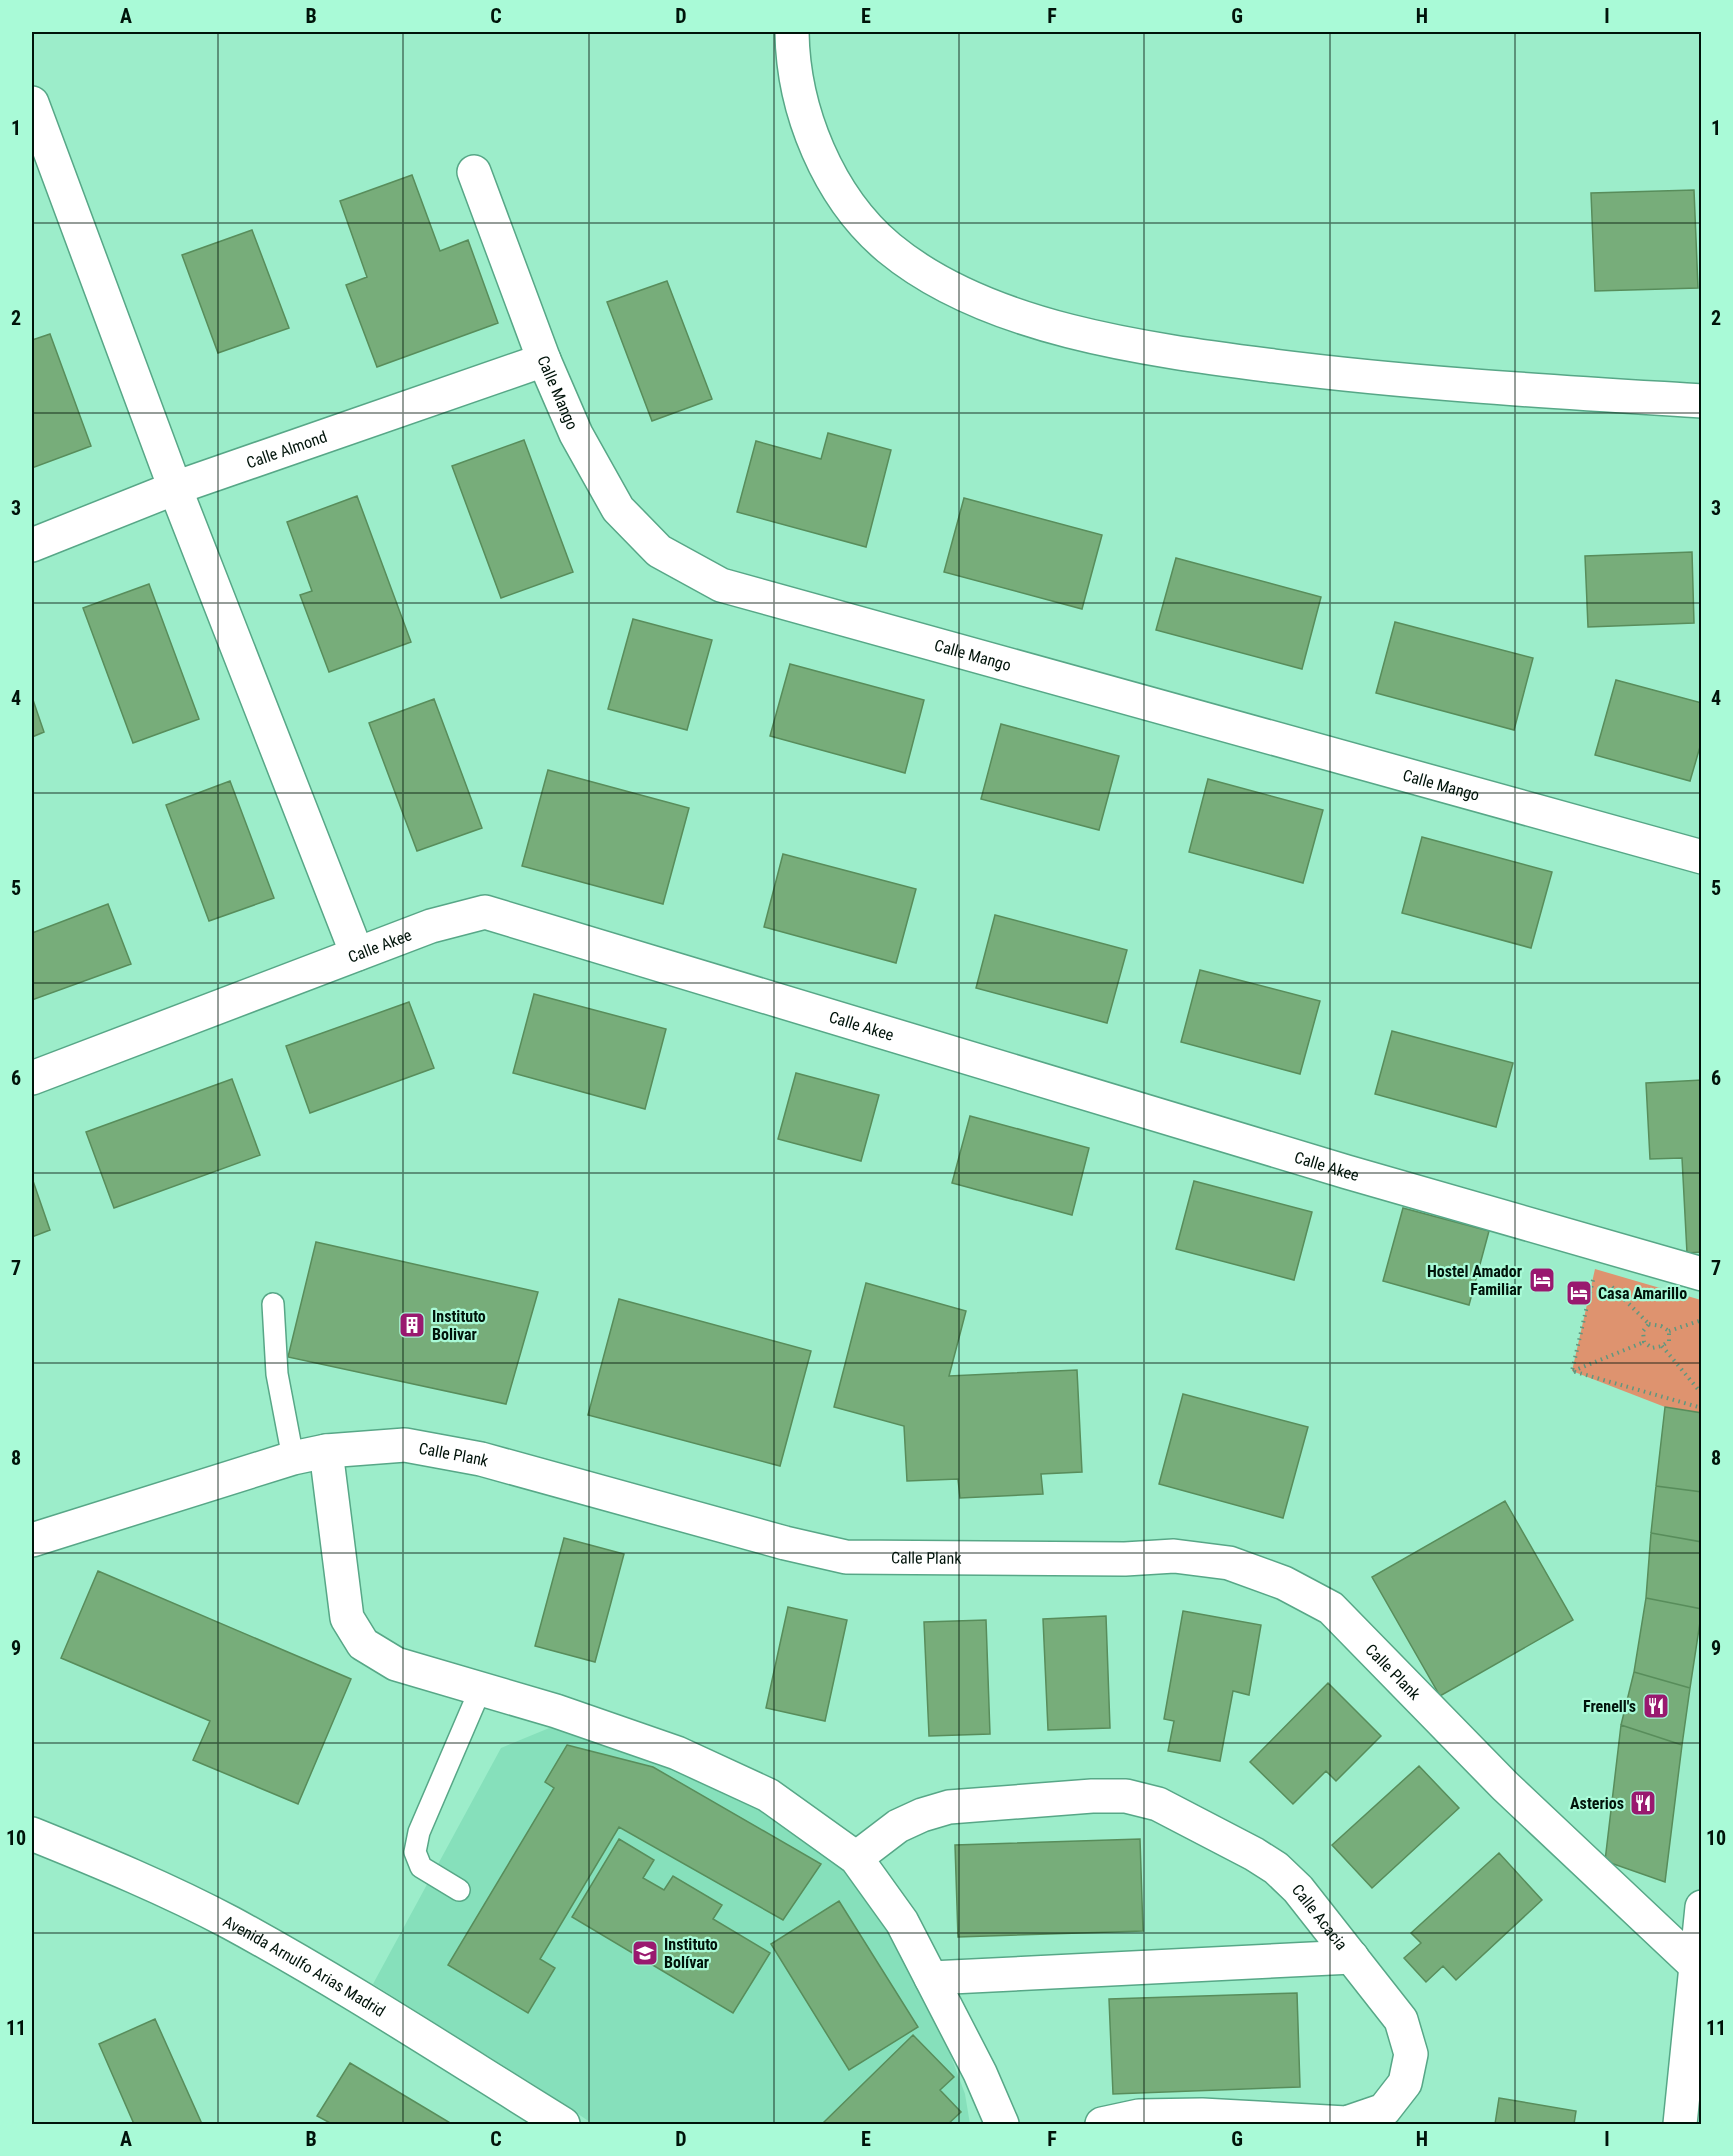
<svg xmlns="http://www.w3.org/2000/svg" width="1733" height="2156" viewBox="0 0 1733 2156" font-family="'Roboto Condensed',sans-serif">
<rect width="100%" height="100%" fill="#9cedca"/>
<path fill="#86e0bb" d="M559,1724L686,1768L781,1818L839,1863L883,1922L939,2024L965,2094L970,2124H593L533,2084L373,1984L501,1748Z"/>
<path fill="#de936f" d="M1595,1269L1701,1300V1413L1665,1407L1572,1371Z"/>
<path fill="#77ad7a" stroke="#588d5b" stroke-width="1.5" d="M412,175L440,251L468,240L498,323L377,367L346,285L367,277L340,201Z
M1694,190L1698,288L1595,291L1591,193Z
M252,230L289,328L218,353L182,255Z
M667,281L712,399L652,421L607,302Z
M50,334L91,446L32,468V340Z
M828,433L891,450L866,547L737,512L756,441L821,459Z
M524,440L573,572L501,598L452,466Z
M357,496L411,642L329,672L300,595L312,591L287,522Z
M964,498L1102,535L1082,609L944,572Z
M1692,552L1694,623L1588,627L1585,556Z
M1176,558L1321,597L1302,669L1156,630Z
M149,584L199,719L133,743L83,608Z
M633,619L712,640L687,730L608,709Z
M1395,622L1533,658L1514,730L1376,693Z
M790,664L924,700L905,773L770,736Z
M1616,680L1702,703V740L1690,781L1595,755Z
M32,697L44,732L32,737Z
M434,699L482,828L417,851L369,723Z
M1001,724L1119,756L1099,830L981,799Z
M548,770L689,808L663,904L522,866Z
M1208,779L1323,810L1303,883L1189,852Z
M230,781L274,898L209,921L166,805Z
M1422,837L1552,872L1531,948L1402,913Z
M783,854L916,889L896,963L764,927Z
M108,904L131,964L32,1000V933Z
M995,915L1127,950L1107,1023L976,988Z
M1200,970L1320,1001L1300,1074L1181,1042Z
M534,994L666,1029L645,1109L513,1073Z
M409,1002L434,1068L310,1113L286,1046Z
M1392,1031L1513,1063L1496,1127L1375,1094Z
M796,1073L879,1095L861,1161L778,1139Z
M232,1079L260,1155L114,1208L86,1132Z
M1702,1080V1252L1687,1253L1682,1158L1650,1159L1646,1083Z
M970,1116L1089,1148L1072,1215L952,1183Z
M32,1178L50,1230L32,1237Z
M1194,1181L1312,1212L1294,1280L1176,1249Z
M1403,1208L1489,1231L1469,1305L1383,1281Z
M316,1242L538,1292L506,1404L288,1357Z
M866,1283L966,1311L949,1376L1077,1370L1082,1472L1041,1474L1043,1494L960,1498L958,1479L907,1481L904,1426L834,1407Z
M619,1299L811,1351L780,1466L588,1415Z
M1183,1394L1308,1427L1283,1518L1159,1484Z
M1665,1407L1702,1413V1492L1656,1486Z
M1656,1486L1702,1492V1542L1651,1533Z
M1505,1501L1573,1620L1440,1696L1372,1577Z
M1651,1533L1702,1542V1609L1646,1598Z
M564,1538L624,1554L595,1662L535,1646Z
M98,1571L351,1679L298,1804L193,1760L210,1721L61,1658Z
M1646,1598L1702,1609L1690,1688L1634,1672Z
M788,1607L847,1620L825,1721L766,1708Z
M1183,1611L1261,1625L1249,1695L1233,1691L1220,1761L1168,1751L1174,1721L1164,1719Z
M1106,1616L1110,1728L1048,1730L1043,1619Z
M986,1620L990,1734L929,1736L924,1622Z
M1634,1672L1690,1688L1682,1745L1621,1725Z
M1328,1683L1381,1736L1336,1781L1326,1771L1293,1804L1250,1762Z
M1621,1725L1682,1745L1665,1882L1605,1861Z
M567,1745L653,1767L821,1864L783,1920L619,1827L540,1959L555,1968L528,2013L448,1965L554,1788L545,1782Z
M1419,1766L1459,1808L1372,1888L1332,1845Z
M619,1839L654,1860L643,1878L664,1890L673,1876L722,1905L713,1919L770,1953L733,2013L572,1917Z
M1140,1839L1143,1931L958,1937L955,1845Z
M1499,1853L1542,1900L1456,1980L1443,1966L1426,1982L1404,1958L1421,1943L1411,1933Z
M839,1901L918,2027L849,2070L771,1944Z
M1297,1993L1300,2087L1113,2094L1109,1999Z
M155,2019L202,2124H134L99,2044Z
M913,2035L954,2077L940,2090L961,2112L948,2124H822Z
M350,2063L452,2124H332L317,2116Z
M1499,2098L1576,2111L1574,2124H1495Z"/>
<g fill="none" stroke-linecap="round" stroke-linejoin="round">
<g stroke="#57a787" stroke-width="24">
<path id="lane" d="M273,1304L277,1374L293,1458
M459,1890L421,1867L415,1852L419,1832L480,1690"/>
</g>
<g stroke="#57a787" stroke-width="36">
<g id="street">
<path d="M32,103L175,488L357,954"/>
<path id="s1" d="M474,172L544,360L576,434L618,509L659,551L721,585L1702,857"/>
<path id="s2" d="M32,545L175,488L544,360"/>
<path id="s3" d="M32,1078L431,926L485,912L1347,1172L1702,1274"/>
<path d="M326,1451L347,1618L363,1644L396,1664L556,1711L677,1753L768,1795L856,1858L902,1922L980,2073L1002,2124"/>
<path id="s4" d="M32,1540L293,1458L326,1451L405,1445L481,1459L785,1543L846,1557L1125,1559L1174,1556L1229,1563L1284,1583L1331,1608L1505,1786L1695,1965"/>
<path id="s5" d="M856,1858L898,1826L922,1815L949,1807L1092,1796H1126L1158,1804L1254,1854L1276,1868L1298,1889L1401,2020L1411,2054L1405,2083L1384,2110L1346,2123L1202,2115L1139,2116L1102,2124"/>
<path d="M931,1978L1352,1957"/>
</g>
</g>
<g stroke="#57a787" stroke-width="36">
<g id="primary">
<path id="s6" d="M32,1834C99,1861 167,1889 231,1923C345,1985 453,2056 563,2124"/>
<path d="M1680,2124L1702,1907"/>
</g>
</g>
<g stroke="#57a787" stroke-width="36">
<path id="highway" d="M792,32C793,110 828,197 889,248C988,330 1150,350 1274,366C1416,384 1559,392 1702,401"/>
</g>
<path stroke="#5f977f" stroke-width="4" stroke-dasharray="1.5 4.5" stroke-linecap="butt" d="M1593,1280L1572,1371L1702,1408
M1612,1287L1649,1324
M1649,1324L1661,1326L1669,1331V1341L1662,1346L1652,1348L1644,1342L1643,1331Z
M1669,1331L1702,1320
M1662,1346L1702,1394
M1573,1371L1644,1342"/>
<use href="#lane" stroke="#fff" stroke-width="21"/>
<use href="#street" stroke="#fff" stroke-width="33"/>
<use href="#primary" stroke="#fff" stroke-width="33"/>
<use href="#highway" stroke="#fff" stroke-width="33"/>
</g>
<path fill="none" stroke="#00130a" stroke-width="1.5" stroke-opacity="0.55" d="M218,32V2124M403,32V2124M589,32V2124M774,32V2124M959,32V2124M1144,32V2124M1330,32V2124M1515,32V2124M32,223H1702M32,413H1702M32,603H1702M32,793H1702M32,983H1702M32,1173H1702M32,1363H1702M32,1553H1702M32,1743H1702M32,1933H1702"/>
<defs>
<g id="hotel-square" transform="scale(1.35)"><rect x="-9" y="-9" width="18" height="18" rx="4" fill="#99196f" stroke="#a9fad7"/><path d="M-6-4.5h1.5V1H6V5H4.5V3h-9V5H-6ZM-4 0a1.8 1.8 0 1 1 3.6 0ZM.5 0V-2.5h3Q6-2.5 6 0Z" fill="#fff"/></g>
<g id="building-square" transform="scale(1.35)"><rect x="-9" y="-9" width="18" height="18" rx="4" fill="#99196f" stroke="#a9fad7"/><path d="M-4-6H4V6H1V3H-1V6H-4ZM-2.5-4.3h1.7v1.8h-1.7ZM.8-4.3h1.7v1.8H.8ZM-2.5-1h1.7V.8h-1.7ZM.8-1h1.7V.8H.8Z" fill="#fff"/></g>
<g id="restaurant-square" transform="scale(1.35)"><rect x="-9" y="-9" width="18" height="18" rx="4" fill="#99196f" stroke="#a9fad7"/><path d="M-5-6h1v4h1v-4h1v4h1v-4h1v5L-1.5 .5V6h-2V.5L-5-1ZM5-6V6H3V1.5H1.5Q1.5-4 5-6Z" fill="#fff"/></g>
<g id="school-square" transform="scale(1.35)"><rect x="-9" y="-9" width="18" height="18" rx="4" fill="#99196f" stroke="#a9fad7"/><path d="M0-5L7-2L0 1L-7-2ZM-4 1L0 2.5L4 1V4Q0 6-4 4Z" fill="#fff"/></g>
</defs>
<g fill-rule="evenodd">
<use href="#hotel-square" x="1542" y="1280"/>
<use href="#hotel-square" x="1579" y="1293"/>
<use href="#building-square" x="412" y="1325"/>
<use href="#restaurant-square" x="1656" y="1706"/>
<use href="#restaurant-square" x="1643" y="1803"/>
<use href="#school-square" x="645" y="1953"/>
</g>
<g text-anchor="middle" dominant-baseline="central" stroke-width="4.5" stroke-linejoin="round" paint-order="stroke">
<g font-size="16" fill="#00130a" stroke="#a9fad7">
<text stroke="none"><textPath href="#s1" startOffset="236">Calle Mango</textPath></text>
<text stroke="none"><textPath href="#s2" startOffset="272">Calle Almond</textPath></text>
<text stroke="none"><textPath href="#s1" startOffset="758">Calle Mango</textPath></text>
<text stroke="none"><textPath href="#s1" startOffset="1244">Calle Mango</textPath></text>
<text stroke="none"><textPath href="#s3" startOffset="372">Calle Akee</textPath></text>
<text stroke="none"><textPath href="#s3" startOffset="876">Calle Akee</textPath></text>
<text stroke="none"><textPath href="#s3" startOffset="1362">Calle Akee</textPath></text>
<text stroke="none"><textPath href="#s4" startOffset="436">Calle Plank</textPath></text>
<text stroke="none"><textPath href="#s4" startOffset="922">Calle Plank</textPath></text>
<text stroke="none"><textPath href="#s4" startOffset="1426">Calle Plank</textPath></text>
<text stroke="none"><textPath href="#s5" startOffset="518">Calle Acacia</textPath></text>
<text stroke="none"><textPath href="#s6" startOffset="303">Avenida Arnulfo Arias Madrid</textPath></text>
</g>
<g font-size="16" font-weight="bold" fill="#00130a" stroke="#a9fad7" text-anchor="end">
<text x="1522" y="1271">Hostel Amador<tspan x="1522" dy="18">Familiar</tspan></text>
<text x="1598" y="1293" text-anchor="start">Casa Amarillo</text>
<text x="432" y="1316" text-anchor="start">Instituto<tspan x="432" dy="18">Bolivar</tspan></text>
<text x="1636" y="1706">Frenell's</text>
<text x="1624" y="1803">Asterios</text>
<text x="664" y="1944" text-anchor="start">Instituto<tspan x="664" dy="18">Bolívar</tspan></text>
</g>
</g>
<rect width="1733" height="2156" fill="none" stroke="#a9fad7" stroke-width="66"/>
<rect x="33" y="33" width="1667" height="2090" fill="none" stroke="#00130a" stroke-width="2"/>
<g font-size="20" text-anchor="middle" font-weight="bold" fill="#00130a">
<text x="126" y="23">A</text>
<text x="311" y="23">B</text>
<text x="496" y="23">C</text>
<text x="681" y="23">D</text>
<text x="866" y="23">E</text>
<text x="1052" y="23">F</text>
<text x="1237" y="23">G</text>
<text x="1422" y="23">H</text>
<text x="1607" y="23">I</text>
<text x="16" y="135">1</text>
<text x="1716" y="135">1</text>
<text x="16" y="325">2</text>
<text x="1716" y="325">2</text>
<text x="16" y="515">3</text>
<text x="1716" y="515">3</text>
<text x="16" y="705">4</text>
<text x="1716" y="705">4</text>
<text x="16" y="895">5</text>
<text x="1716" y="895">5</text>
<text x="16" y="1085">6</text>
<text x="1716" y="1085">6</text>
<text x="16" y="1275">7</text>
<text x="1716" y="1275">7</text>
<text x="16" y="1465">8</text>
<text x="1716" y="1465">8</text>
<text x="16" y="1655">9</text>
<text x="1716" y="1655">9</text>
<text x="16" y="1845">10</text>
<text x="1716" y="1845">10</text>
<text x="16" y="2035">11</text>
<text x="1716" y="2035">11</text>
<text x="126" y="2146">A</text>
<text x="311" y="2146">B</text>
<text x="496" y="2146">C</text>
<text x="681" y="2146">D</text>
<text x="866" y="2146">E</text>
<text x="1052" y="2146">F</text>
<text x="1237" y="2146">G</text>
<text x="1422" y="2146">H</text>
<text x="1607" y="2146">I</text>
</g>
</svg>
